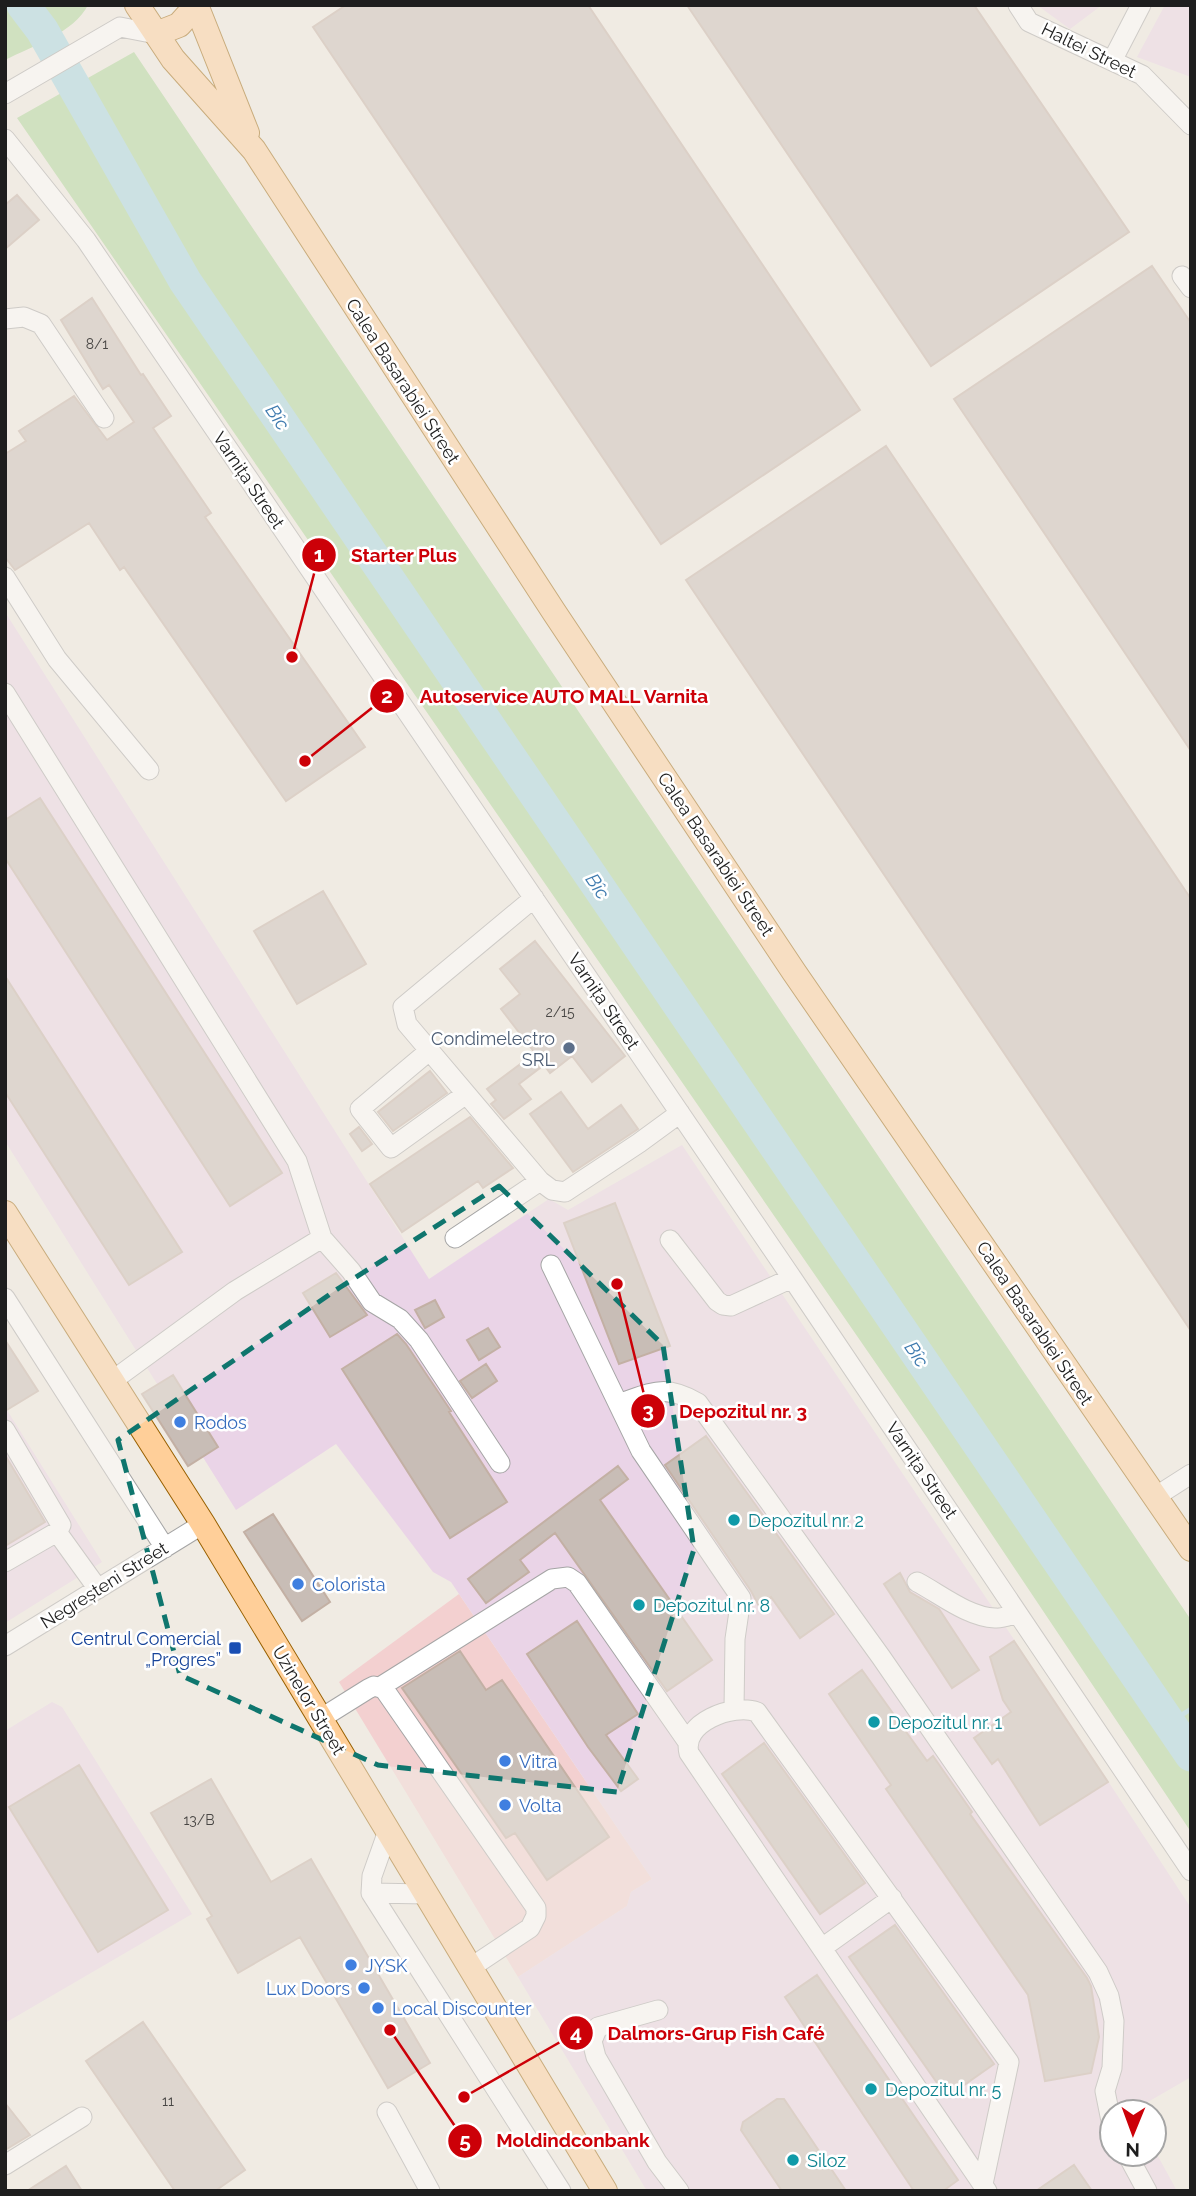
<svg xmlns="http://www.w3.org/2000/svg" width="1196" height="2196" viewBox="0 0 1196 2196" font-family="Raleway,sans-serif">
<rect width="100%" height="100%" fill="#f0ebe3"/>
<path fill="#f3d0d0" d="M459,1594L652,1879L631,1892L627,1906L518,1977L339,1682Z"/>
<path fill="#ead4e7" d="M1037,5H1102L1070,29Z
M1165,5H1191V77L1137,57Z
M5,612L429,1279L549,1199L568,1210L682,1145L1064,1714L1191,1908V2077L1134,2110V2112H1112V2154H1154V2149L1177,2191H647L518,1977L627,1906L631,1892L652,1879L459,1594L451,1582L433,1572L336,1444L236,1510L5,1141Z
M5,1407L102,1562L5,1623Z
M52,1702L62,1707L192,1914L5,2023V1731Z"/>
<path fill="#a9d494" d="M5,5H88C74,33 32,46 5,60Z
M134,52L1191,1620V1832L926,1436L17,118Z"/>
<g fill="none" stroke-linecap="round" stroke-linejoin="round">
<path stroke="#9fd6e2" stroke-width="5" d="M1169,1723L1191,1709"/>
<path stroke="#9fd6e2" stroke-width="33" d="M23,5L42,30L185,281L1191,1755"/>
</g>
<path fill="#c8bdb6" stroke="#c3b0a4" stroke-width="2" d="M346,5H588L860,410L661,544L313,27Z
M687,5H974L1129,232L931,366Z
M17,195L39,220L5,249V205Z
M1152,266L1191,323V751L954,399Z
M92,298L141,375L143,374L171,416L153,428L211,513L205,517L365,747L286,801L124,567L120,570L89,523L15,570L5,557V454L26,441L19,431L74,396L107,440L134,422L109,385L103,389L61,320Z
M886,446L1191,899V1331L686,580Z
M40,798L282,1173L230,1206L5,858V820Z
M323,891L366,964L297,1004L254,931Z
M535,941L625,1056L592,1082L572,1056L550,1073L544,1065L519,1084L531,1099L504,1119L491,1104L496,1100L487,1089L535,1053L501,1009L520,994L500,969Z
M5,976L182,1252L129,1285L5,1092Z
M430,1071L447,1093L393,1131L378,1112Z
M561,1092L588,1129L621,1105L638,1129L573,1172L530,1114Z
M470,1117L513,1168L483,1188L478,1181L402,1232L370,1184Z
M359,1127L372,1144L362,1151L350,1134Z
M615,1203L670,1346L619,1364L564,1223Z
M336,1273L367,1315L330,1337L303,1293Z
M435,1300L444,1317L425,1328L415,1310Z
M488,1328L500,1347L479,1360L467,1340Z
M397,1334L406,1344L451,1411L449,1412L507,1502L450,1538L342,1369Z
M5,1340L38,1391L5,1411Z
M486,1364L497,1381L472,1398L460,1381Z
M173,1375L218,1447L188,1466L142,1394Z
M706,1436L834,1614L800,1638L771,1597L759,1606L751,1591L665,1465Z
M5,1455L45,1522L5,1546Z
M618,1466L628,1479L600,1500L712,1660L667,1691L555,1533L520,1560L529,1572L486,1603L468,1579Z
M273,1514L330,1602L302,1621L244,1532Z
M900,1573L910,1592L939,1609L979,1670L952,1688L884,1584Z
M577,1621L638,1714L606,1735L638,1779L621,1791L588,1747L527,1654Z
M1014,1641L1108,1782L1040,1825L998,1759L992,1764L974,1738L1011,1712L1003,1700L990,1657Z
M460,1651L486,1690L502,1680L609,1837L547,1880L515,1833L506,1838L402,1688Z
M862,1670L927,1761L933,1756L972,1812L970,1814L1087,1978L1091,1986L1099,2037L1091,2073L1045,2081L1028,1995L886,1789L891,1785L829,1694Z
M764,1743L865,1883L820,1914L722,1774Z
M79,1765L168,1910L98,1952L9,1807Z
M211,1779L271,1882L311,1859L430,2063L388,2088L300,1937L238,1973L207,1919L212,1916L151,1813Z
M895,1925L994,2064L947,2097L849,1957Z
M817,1975L958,2180L943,2191H914L785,1997Z
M143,2022L245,2170L215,2191H175L86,2061Z
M777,2099H784L846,2191H782L741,2130L743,2122Z
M5,2103L30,2135L5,2150Z
M1074,2165L1092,2191H1036Z
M66,2166L82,2191H27Z"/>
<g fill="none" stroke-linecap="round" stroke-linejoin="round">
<g stroke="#a5a5a5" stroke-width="21">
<path id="minor" d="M1018,5L1029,22L1142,75L1191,125
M1112,61L1141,5
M5,94L120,27L156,34
M5,139L86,240L792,1278L1191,1871
M1182,276L1191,288
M5,319L24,317L41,324L104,418
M5,577L57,659L149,770
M5,693L297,1161L322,1238L235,1291L112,1381
M534,898L403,1007L407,1024L540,1181L552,1190L565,1192L639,1143L680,1113
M429,1051L360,1109L391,1148L466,1094
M322,1238L351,1271L372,1302L400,1319L419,1340L500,1463
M455,1238L540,1181
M670,1240L717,1301L723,1305L731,1306L792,1278
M551,1265L641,1451L741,1598L735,1639L734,1709
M5,1298L165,1548
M620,1403C654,1392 665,1384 698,1403L881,1657L1098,1972L1109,1996L1114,2021L1112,2068L1105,2091L1112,2126
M5,1430L61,1525L57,1532L5,1562
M1155,1497L1191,1474
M57,1532L98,1589
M917,1582C940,1594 968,1617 995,1618C1002,1619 1010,1615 1017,1613
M5,1646L203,1524
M380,1687L552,1579L568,1577L577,1583L687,1741
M320,1719L368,1689L374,1686L384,1689L536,1908V1916L530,1928L470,1968
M388,1831L372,1876L371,1893L561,2191
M371,1893L426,1894
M822,1948L892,1898
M658,2010L598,2027L592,2041L596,2057L657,2162L679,2191
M387,2112L430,2191
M1127,2154L1147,2191
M5,2165L82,2117
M983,2184L1009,2062L757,1712C733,1703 681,1723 689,1753L987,2191"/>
</g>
<g stroke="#986000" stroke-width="26">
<path id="major" d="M137,5L173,59L254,150L554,612L794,972L1191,1549
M196,5L247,133
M156,34L179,25L196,6
M5,1213L203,1524L605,2191"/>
</g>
<use href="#minor" stroke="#fff" stroke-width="19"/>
<use href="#major" stroke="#ffcf99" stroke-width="24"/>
</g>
<path d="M0 0H1196V2196H0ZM499,1186L663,1345L694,1549L617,1792L378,1765L180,1675L118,1440L339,1288Z" fill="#f0ebe3" fill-opacity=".55" fill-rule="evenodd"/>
<path fill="none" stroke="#0f766e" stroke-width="5" stroke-dasharray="14 9" stroke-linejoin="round" d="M499,1186L663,1345L694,1549L617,1792L378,1765L180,1675L118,1440L339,1288Z"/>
<circle fill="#5c6f8a" stroke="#fff" stroke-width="2.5" cx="569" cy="1048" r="7"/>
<g fill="#3f7fe0" stroke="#fff" stroke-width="2.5">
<circle cx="180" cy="1422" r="7"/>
<circle cx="298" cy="1584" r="7"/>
<circle cx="505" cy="1761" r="7"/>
<circle cx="505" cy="1805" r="7"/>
<circle cx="351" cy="1965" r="7"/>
<circle cx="364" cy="1988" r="7"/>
<circle cx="378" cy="2008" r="7"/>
</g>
<g fill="#0f9aa8" stroke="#fff" stroke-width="2.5">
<circle cx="734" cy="1520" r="7"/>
<circle cx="639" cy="1605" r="7"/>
<circle cx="874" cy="1722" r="7"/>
<circle cx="871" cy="2089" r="7"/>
<circle cx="793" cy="2160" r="7"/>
</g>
<rect fill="#1a4fb4" stroke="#fff" stroke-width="2.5" x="228" y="1641" width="14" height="14" rx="3.5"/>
<g text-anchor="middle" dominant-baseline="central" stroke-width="5" stroke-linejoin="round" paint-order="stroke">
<g font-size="14" fill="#484644">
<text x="97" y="344">8/1</text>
<text x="560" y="1012">2/15</text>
<text x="199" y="1820">13/B</text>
<text x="168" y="2101">11</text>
</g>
<g font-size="18" fill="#1e1e1e" stroke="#fff">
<text transform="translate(1089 50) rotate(26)">Haltei Street</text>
<text transform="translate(403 381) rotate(57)">Calea Basarabiei Street</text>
<text transform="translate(249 480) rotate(56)">Varnița Street</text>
<text transform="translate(716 854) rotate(56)">Calea Basarabiei Street</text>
<text transform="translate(604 1001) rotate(56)">Varnița Street</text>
<text transform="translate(1035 1323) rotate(56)">Calea Basarabiei Street</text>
<text transform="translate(922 1470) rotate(56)">Varnița Street</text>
<text transform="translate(104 1585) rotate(-32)">Negreșteni Street</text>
<text transform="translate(309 1700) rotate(59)">Uzinelor Street</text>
</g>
<g font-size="18" fill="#4e5e75" stroke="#fff" text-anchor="end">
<text x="555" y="1038">Condimelectro<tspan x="555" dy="21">SRL</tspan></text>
</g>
<g font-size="18" fill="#366cbe" stroke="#fff" text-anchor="start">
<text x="194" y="1422">Rodos</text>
<text x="312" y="1584">Colorista</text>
<text x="519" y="1761">Vitra</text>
<text x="519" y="1805">Volta</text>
<text x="365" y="1965">JYSK</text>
<text x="350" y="1988" text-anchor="end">Lux Doors</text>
<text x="392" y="2008">Local Discounter</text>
</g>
<g font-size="18" fill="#0d838f" stroke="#fff" text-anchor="start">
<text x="748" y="1520">Depozitul nr. 2</text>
<text x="653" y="1605">Depozitul nr. 8</text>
<text x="888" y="1722">Depozitul nr. 1</text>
<text x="885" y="2089">Depozitul nr. 5</text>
<text x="807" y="2160">Siloz</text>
</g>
<g font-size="18" fill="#164399" stroke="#fff" text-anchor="end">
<text x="221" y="1638">Centrul Comercial<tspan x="221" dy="21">„Progres”</tspan></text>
</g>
<g font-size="19" font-style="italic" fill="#3f7baf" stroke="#fff">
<text transform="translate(278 417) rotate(56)">Bîc</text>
<text transform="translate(598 886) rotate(56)">Bîc</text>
<text transform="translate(917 1354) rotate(56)">Bîc</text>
</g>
</g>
<path fill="none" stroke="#cc0008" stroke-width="2.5" d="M292 657L319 555M305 761L387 696M617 1284L648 1411M464 2097L576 2033M390 2030L465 2141"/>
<g fill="#cc0008" stroke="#fff" stroke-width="2.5">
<circle cx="292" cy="657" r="7"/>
<circle cx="305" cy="761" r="7"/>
<circle cx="617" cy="1284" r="7"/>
<circle cx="464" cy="2097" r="7"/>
<circle cx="390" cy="2030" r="7"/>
<circle cx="319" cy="555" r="18"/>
<circle cx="387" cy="696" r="18"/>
<circle cx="648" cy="1411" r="18"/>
<circle cx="576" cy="2033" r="18"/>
<circle cx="465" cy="2141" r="18"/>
</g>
<g font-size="21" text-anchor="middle" font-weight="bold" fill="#fff">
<text x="319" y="562">1</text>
<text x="387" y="703">2</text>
<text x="648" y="1418">3</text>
<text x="576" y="2040">4</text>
<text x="465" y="2148">5</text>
</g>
<g font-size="19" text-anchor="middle" font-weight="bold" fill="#cc0008" stroke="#fff" stroke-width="5" stroke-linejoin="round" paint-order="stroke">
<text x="404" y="562">Starter Plus</text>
<text x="564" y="703">Autoservice AUTO MALL Varnita</text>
<text x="743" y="1418">Depozitul nr. 3</text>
<text x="716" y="2040">Dalmors-Grup Fish Café</text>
<text x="573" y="2147">Moldindconbank</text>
</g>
<rect width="1196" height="2196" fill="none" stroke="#1e1e1e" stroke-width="14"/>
<g transform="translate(1133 2133) rotate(181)"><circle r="33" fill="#ffffff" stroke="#a5a5a5" stroke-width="2"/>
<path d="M0-5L12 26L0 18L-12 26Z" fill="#cc0008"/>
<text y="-10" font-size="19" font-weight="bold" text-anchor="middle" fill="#1e1e1e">N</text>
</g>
</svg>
